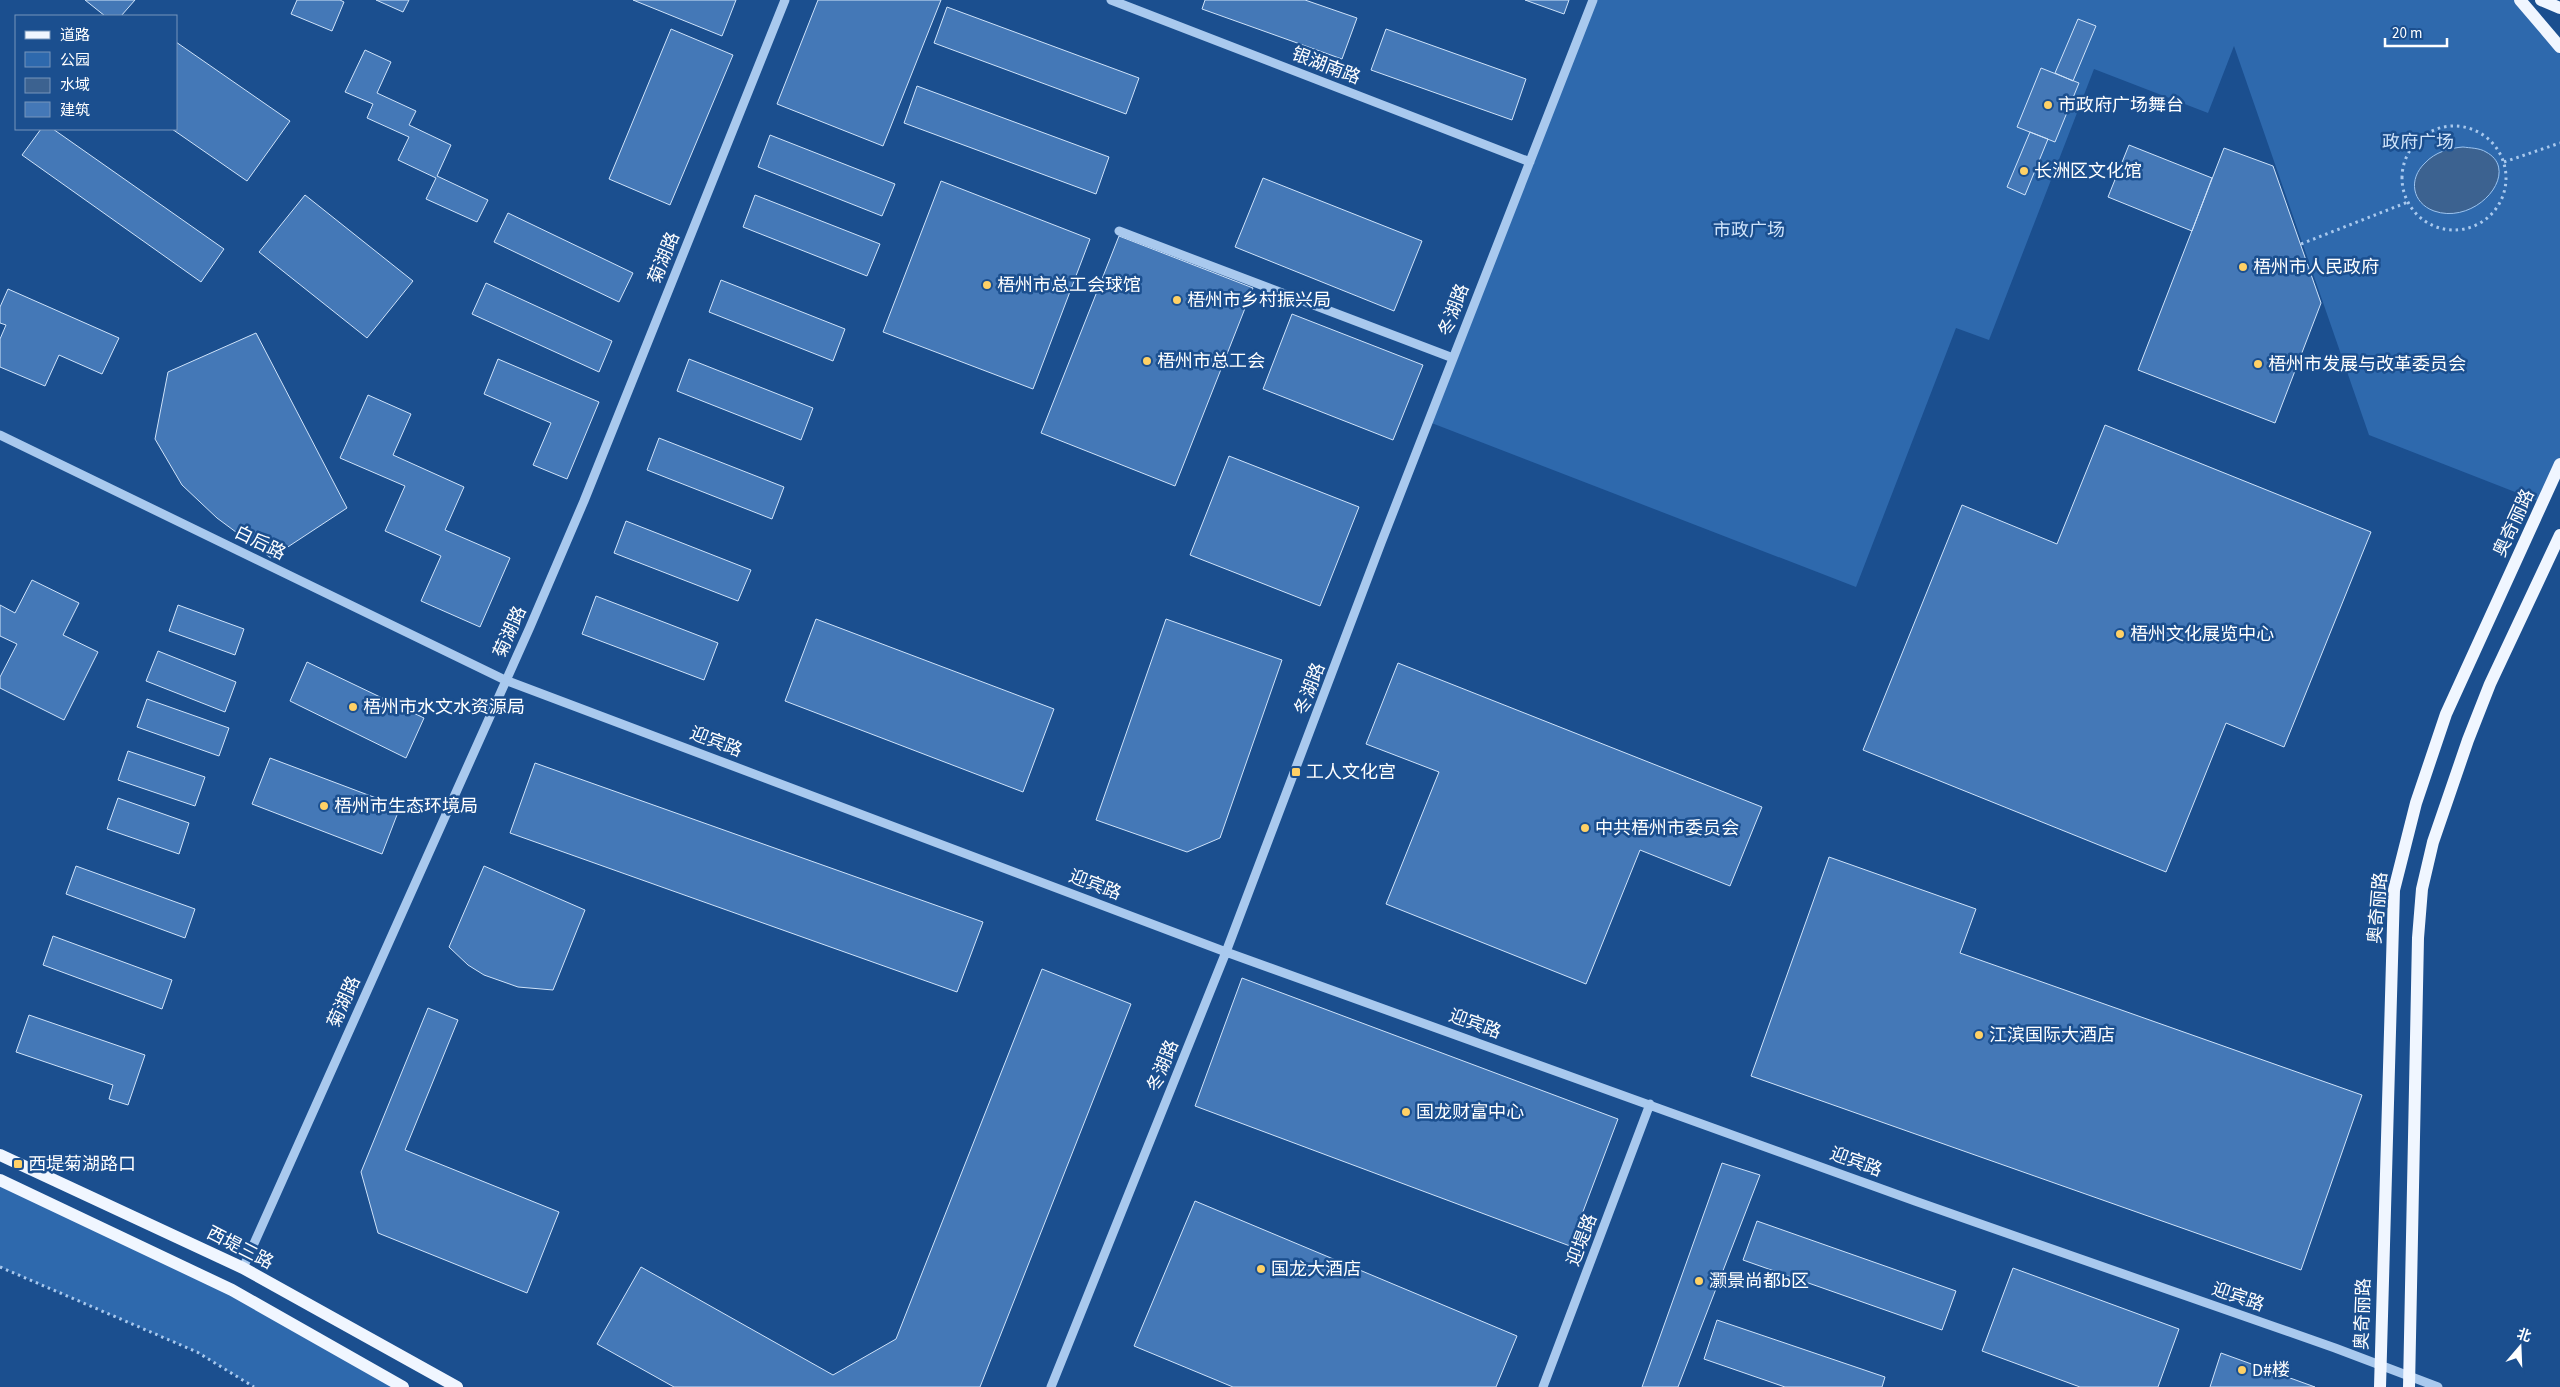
<svg xmlns="http://www.w3.org/2000/svg" width="2560" height="1387" viewBox="0 0 2560 1387" font-family="'Source Sans 3','Noto Sans SC',sans-serif">
<rect width="100%" height="100%" fill="#1b4f8f"/>
<path fill="#2e69ad" d="M1593,0H2520L2560,47V464L2543,503L2369,435L2234,46L2208,113L2094,69L1989,340L1956,328L1856,587L1429,422Z
M0,1180L172,1261L403,1387H254L197,1352L0,1267Z"/>
<path fill="#3c6290" stroke="#9cc4f0" d="M2463,147C2470,148 2480,148 2486,152C2522,171 2477,226 2434,211C2412,203 2408,179 2425,163C2435,152 2450,148 2463,147Z"/>
<path fill="#4478b7" stroke="#cfe3fa" d="M85,0H135L121,16H105Z
M297,0H340L344,2L332,31L291,14Z
M376,0H409L403,12Z
M633,0H736L722,36Z
M818,0H941L883,146L777,104Z
M1205,0H1305L1357,18L1342,59L1202,9Z
M1525,0H1569L1564,14Z
M947,7L1139,78L1126,114L934,43Z
M2078,19L2096,26L2073,81L2055,73Z
M671,29L733,55L670,205L609,179Z
M1386,29L1526,79L1512,120L1371,70Z
M176,42L290,121L247,181L172,129H176Z
M365,50L391,62L377,93L416,111L409,125L451,145L437,176L488,200L477,222L426,199L436,178L398,160L409,137L367,118L373,104L345,92Z
M2041,68L2079,83L2055,142L2017,127Z
M917,86L1109,157L1096,194L904,123Z
M41,129H53L224,249L201,282L22,155Z
M2030,132L2048,139L2025,195L2007,187Z
M770,135L895,184L882,216L758,167Z
M2129,145L2212,178L2192,231L2108,197Z
M2224,148L2273,166L2321,303L2275,423L2138,370Z
M1263,178L1422,241L1394,311L1235,247Z
M941,181L1090,239L1033,389L883,332Z
M305,195L413,281L367,338L259,252Z
M755,195L880,244L867,276L743,227Z
M508,213L633,273L619,302L494,242Z
M1119,236L1253,288L1175,486L1041,433Z
M721,280L845,329L833,361L709,312Z
M486,283L612,341L599,372L472,314Z
M8,289L119,338L102,374L59,355L45,386L0,367V339L6,325L0,323V307Z
M1292,314L1423,365L1393,440L1263,389Z
M256,333L347,508L271,558L217,518L182,485L155,439L168,372Z
M498,359L599,402L567,479L533,465L551,423L484,394Z
M689,359L813,408L801,440L677,391Z
M368,395L411,414L393,455L464,487L445,530L510,558L480,627L421,601L441,556L385,531L405,486L340,458Z
M2105,425L2371,532L2284,747L2226,723L2166,872L1863,750L1962,505L2057,544Z
M659,438L784,487L772,519L647,470Z
M1229,456L1359,507L1320,606L1190,555Z
M626,521L751,570L738,601L614,553Z
M32,580L79,603L63,635L98,652L64,720L0,688V677L17,644L0,636V605L15,613Z
M596,596L718,643L704,680L582,634Z
M178,605L244,629L235,655L169,631Z
M816,619L1054,709L1023,792L785,701Z
M1166,619L1282,660L1220,838L1187,852L1096,820Z
M158,651L236,682L225,712L146,681Z
M307,662L424,718L406,758L290,701Z
M1398,663L1762,807L1730,886L1640,850L1586,984L1386,904L1439,772L1366,744Z
M147,699L229,728L219,756L137,727Z
M128,751L205,777L195,806L118,780Z
M270,758L400,807L382,854L252,804Z
M535,763L983,922L957,992L510,833Z
M118,798L189,823L179,854L107,829Z
M1829,857L1976,909L1960,953L2362,1095L2301,1270L1751,1076Z
M76,866L195,909L185,938L66,894Z
M484,866L585,910L553,990L518,987L484,975L468,965L449,947Z
M53,936L172,980L162,1009L43,965Z
M1042,969L1131,1004L980,1387H674L597,1344L641,1267L833,1375L896,1339Z
M1242,978L1618,1119L1570,1246L1195,1106Z
M428,1008L458,1020L405,1150L559,1212L527,1293L378,1233L361,1172Z
M29,1015L145,1055L128,1105L109,1099L113,1085L16,1052Z
M1722,1163L1760,1175L1678,1387H1642Z
M1195,1201L1517,1336L1496,1387H1233L1134,1346Z
M1757,1221L1956,1291L1942,1330L1743,1260Z
M2013,1268L2179,1329L2158,1387H2080L1982,1351Z
M1717,1320L1885,1377L1882,1387H1785L1704,1359Z
M2221,1353L2315,1387H2210Z"/>
<g fill="none" stroke-linecap="round" stroke-linejoin="round">
<path stroke="#a9c9ee" stroke-width="3" stroke-dasharray="2.5 4" stroke-linecap="butt" d="M2402 178a52 52 0 1 1 104 0a52 52 0 1 1-104 0Z
M2504,162L2560,143
M2301,244L2408,202
M0,1267L197,1352L254,1387"/>
<path stroke="#a9c9ee" stroke-width="9" d="M1111,0L1530,162
M1119,231L1453,358
M0,435L505,680L1226,952L1915,1201L2335,1348L2438,1387
M243,1268L530,627L584,501L785,0
M1051,1387L1226,952L1381,543L1593,0
M1543,1387L1650,1104"/>
<path stroke="#f0f6ff" stroke-width="12" d="M2520,0L2560,47
M2541,0L2560,8
M0,1155L243,1268L457,1387
M0,1180L232,1290L403,1387
M2380,1387L2394,890L2416,803L2446,714L2560,464
M2409,1387L2418,938L2422,889L2433,842L2468,740L2490,684L2560,535"/>
</g>
<g fill="#ffd166" stroke="#1b4f8f" stroke-width="2">
<circle cx="2048" cy="105" r="5"/>
<circle cx="2024" cy="171" r="5"/>
<circle cx="2243" cy="267" r="5"/>
<circle cx="987" cy="285" r="5"/>
<circle cx="1177" cy="300" r="5"/>
<circle cx="1147" cy="361" r="5"/>
<circle cx="2258" cy="364" r="5"/>
<circle cx="2120" cy="634" r="5"/>
<circle cx="353" cy="707" r="5"/>
<rect x="1291" y="767" width="10" height="10" rx="2.5"/>
<circle cx="324" cy="806" r="5"/>
<circle cx="1585" cy="828" r="5"/>
<circle cx="1979" cy="1035" r="5"/>
<circle cx="1406" cy="1112" r="5"/>
<rect x="13" y="1159" width="10" height="10" rx="2.5"/>
<circle cx="1261" cy="1269" r="5"/>
<circle cx="1699" cy="1281" r="5"/>
<circle cx="2242" cy="1370" r="5"/>
</g>
<g text-anchor="middle" dominant-baseline="central" stroke-width="5" stroke-linejoin="round" paint-order="stroke">
<g font-size="18" fill="#fff" stroke="#1b4f8f">
<text transform="translate(1326 66) rotate(21)">银湖南路</text>
<text transform="translate(664 258) rotate(-68)">菊湖路</text>
<text transform="translate(1454 310) rotate(-69)">冬湖路</text>
<text transform="translate(2514 523) rotate(-65)">奥奇丽路</text>
<text transform="translate(260 543) rotate(26)">白后路</text>
<text transform="translate(510 632) rotate(-66)">菊湖路</text>
<text transform="translate(1310 689) rotate(-69)">冬湖路</text>
<text transform="translate(716 742) rotate(21)">迎宾路</text>
<text transform="translate(1095 885) rotate(21)">迎宾路</text>
<text transform="translate(2378 908) rotate(-85)">奥奇丽路</text>
<text transform="translate(344 1002) rotate(-66)">菊湖路</text>
<text transform="translate(1475 1024) rotate(20)">迎宾路</text>
<text transform="translate(1163 1066) rotate(-68)">冬湖路</text>
<text transform="translate(1856 1162) rotate(20)">迎宾路</text>
<text transform="translate(1582 1240) rotate(-69)">迎堤路</text>
<text transform="translate(240 1248) rotate(27)">西堤三路</text>
<text transform="translate(2238 1297) rotate(19)">迎宾路</text>
<text transform="translate(2363 1314) rotate(-88)">奥奇丽路</text>
</g>
<g font-size="18" fill="#fff" stroke="#1b4f8f" text-anchor="start">
<text x="2058" y="105">市政府广场舞台</text>
<text x="2034" y="171">长洲区文化馆</text>
<text x="2253" y="267">梧州市人民政府</text>
<text x="997" y="285">梧州市总工会球馆</text>
<text x="1187" y="300">梧州市乡村振兴局</text>
<text x="1157" y="361">梧州市总工会</text>
<text x="2268" y="364">梧州市发展与改革委员会</text>
<text x="2130" y="634">梧州文化展览中心</text>
<text x="363" y="707">梧州市水文水资源局</text>
<text x="1306" y="772">工人文化宫</text>
<text x="334" y="806">梧州市生态环境局</text>
<text x="1595" y="828">中共梧州市委员会</text>
<text x="1989" y="1035">江滨国际大酒店</text>
<text x="1416" y="1112">国龙财富中心</text>
<text x="28" y="1164">西堤菊湖路口</text>
<text x="1271" y="1269">国龙大酒店</text>
<text x="1709" y="1281">灏景尚都b区</text>
<text x="2252" y="1370">D#楼</text>
</g>
<g font-size="18" fill="#cfe3fa" stroke="#1b4f8f">
<text x="2418" y="142">政府广场</text>
<text x="1749" y="230">市政广场</text>
</g>
</g>
<rect x="15" y="15" width="162" height="115" fill="#1b4f8f" stroke="#7695bc"/>
<rect x="25" y="31" width="25" height="8" fill="#f0f6ff" stroke="#7695bc"/>
<text x="60" y="40" font-size="15" fill="#ffffff">道路</text>
<rect x="25" y="52" width="25" height="15" fill="#2e69ad" stroke="#7695bc"/>
<text x="60" y="65" font-size="15" fill="#ffffff">公园</text>
<rect x="25" y="78" width="25" height="15" fill="#3c6290" stroke="#7695bc"/>
<text x="60" y="90" font-size="15" fill="#ffffff">水域</text>
<rect x="25" y="102" width="25" height="15" fill="#4478b7" stroke="#7695bc"/>
<text x="60" y="115" font-size="15" fill="#ffffff">建筑</text>
<g transform="translate(2520 1347) rotate(19)" stroke="#1b4f8f" stroke-width="4" paint-order="stroke">
<path d="M0-4L9 19L0 12L-9 19Z" fill="#ffffff"/>
<text y="-8" font-size="14" font-weight="bold" text-anchor="middle" fill="#ffffff">北</text>
</g>
<path d="M2385 38v8h62v-8" fill="none" stroke="#ffffff" stroke-width="2.5"/>
<text x="2392" y="38" font-size="15" fill="#ffffff" stroke="#1b4f8f" stroke-width="4" paint-order="stroke">20 m</text>
</svg>
